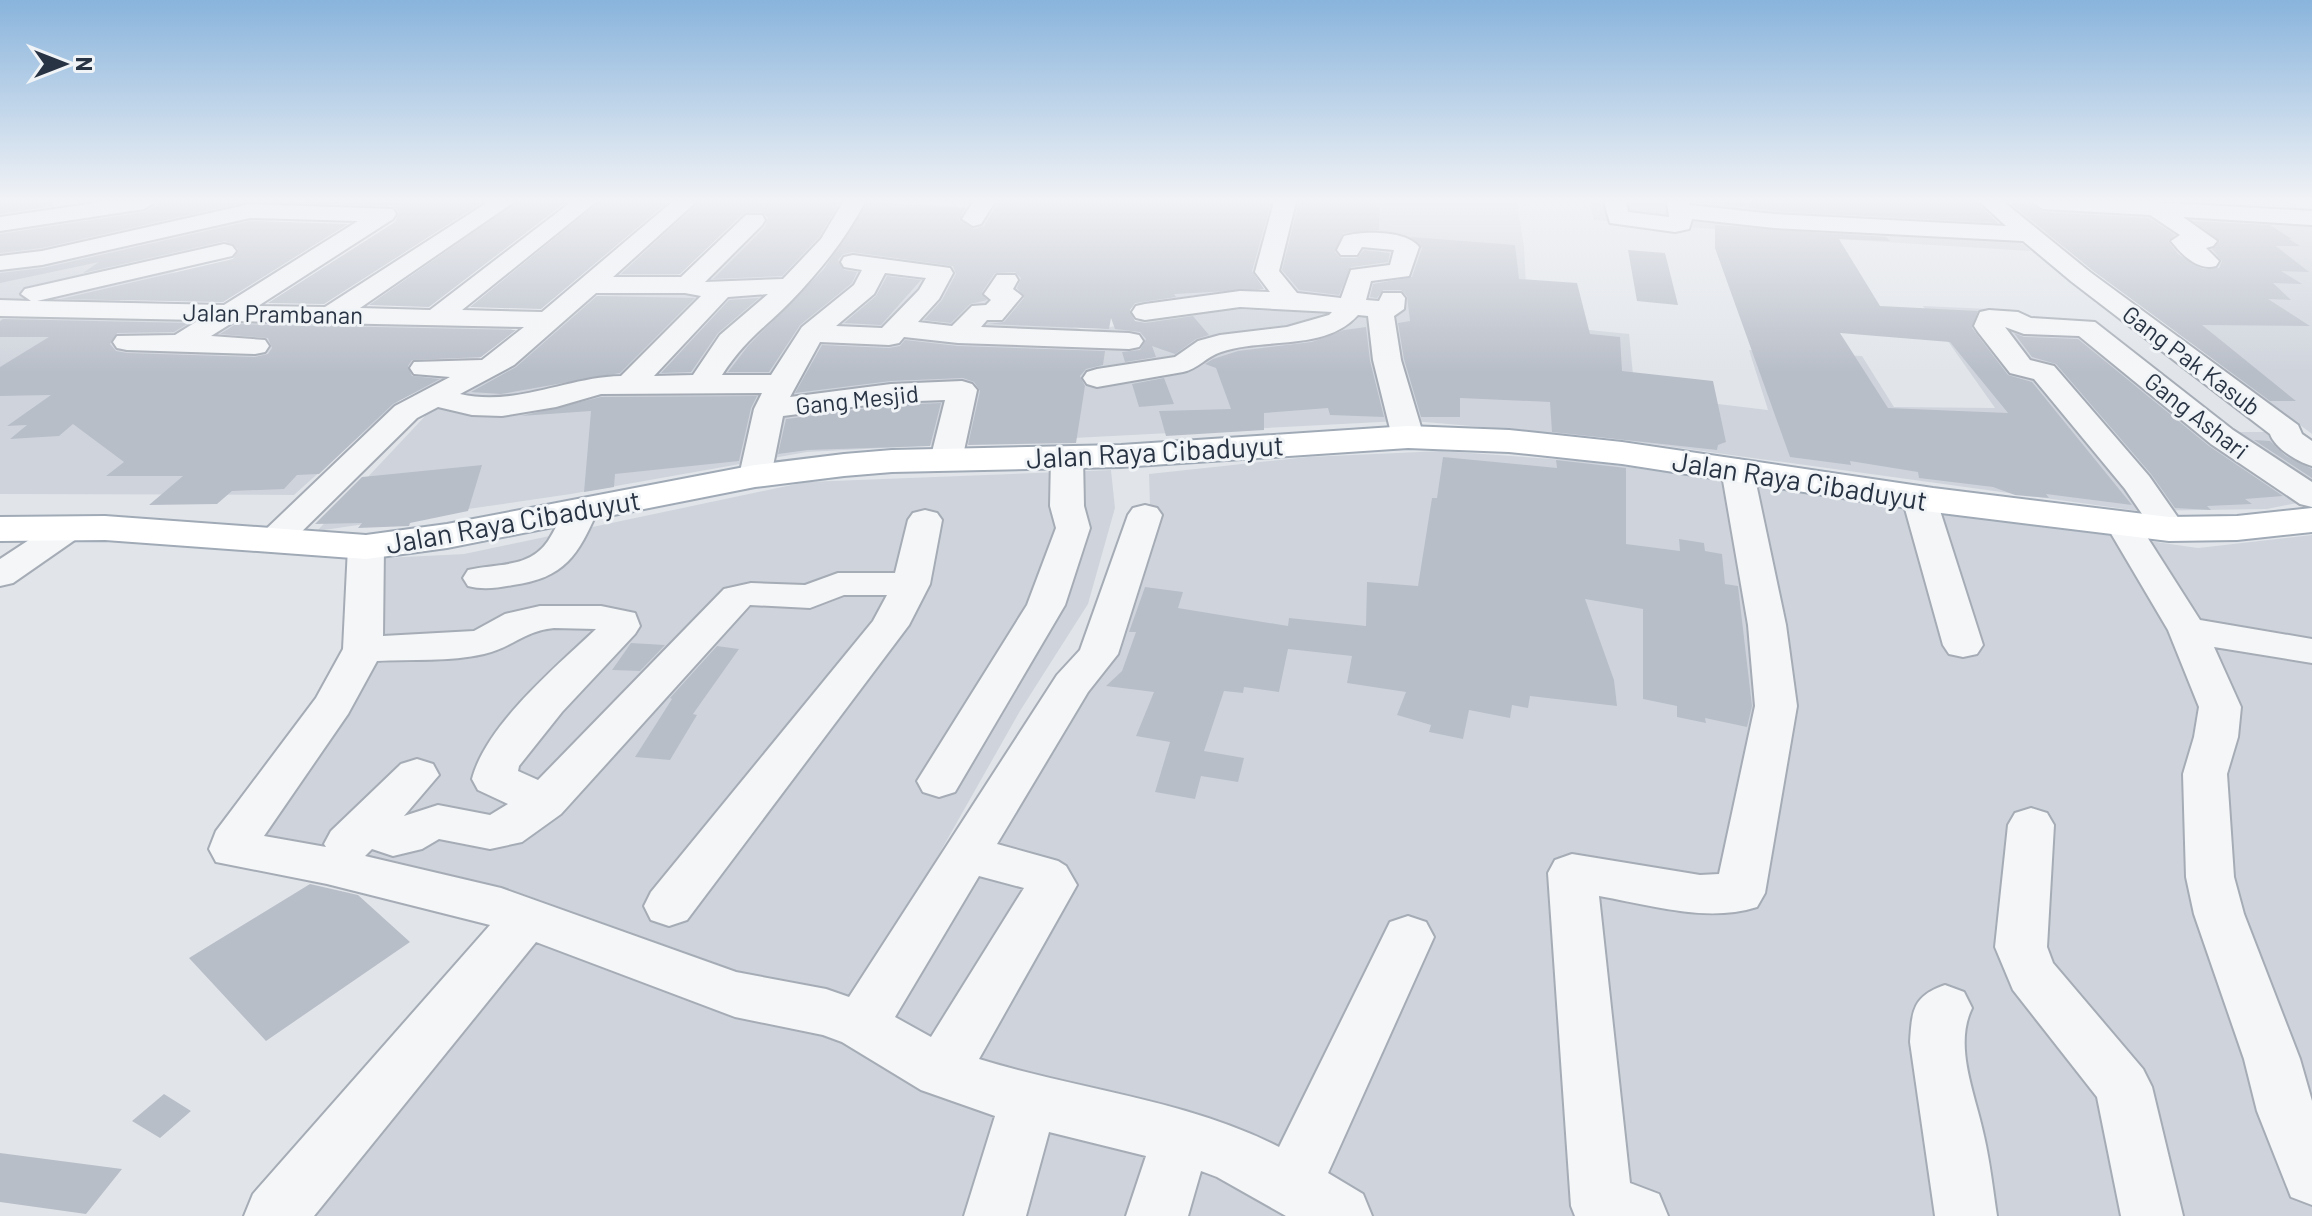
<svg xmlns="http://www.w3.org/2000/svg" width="2312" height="1216" viewBox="0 0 2312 1216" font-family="Barlow,sans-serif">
<rect width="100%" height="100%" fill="#e1e5ea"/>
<path fill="#cfd4dc" d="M158,202H395L378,212L246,207L81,249L0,258V228L125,211Z
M694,202L958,206L968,223L986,220L999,202H1272L1253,277L1262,294L1195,295L1074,319L1068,326L1089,331L1209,308L1373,315L1400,421L807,452L571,494L317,531L427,414L525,355L591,296L698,292L770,216L754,213L737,219L675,278L613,277Z
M1296,202H1517L1524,247L1528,324L1629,334L1635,394L1768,410L1749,350L1862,356L1894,407L1995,408L1923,306L2011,310L2027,325L2091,327L2225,432H2271L2312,460V500L2267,509L2139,511L1608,438L1413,421L1392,309L1295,299L1278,277Z
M1590,202H1669L1673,221L1691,223V202H1972L2031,251L1836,239L1823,226L1763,223L1767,233L1594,220Z
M2006,204L2312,223V434Z
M245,215L279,216L112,305H0V267L63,260L209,227Z
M0,314L313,323H519L469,367L400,400L294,495L0,494Z
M1441,451L1594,462L2198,548L2312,535V1216H290L529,923L269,853L253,830L359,683L384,558L464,554L806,482L1111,470L1115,508L1088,604L1020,711L871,974L883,988L920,977L1049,736L1109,661L1150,506L1149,474L1308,457Z"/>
<path fill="#b8bec8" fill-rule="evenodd" d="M0,202H50L54,206L82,202L0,214Z
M163,202H246L42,248L0,253V234L144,212Z
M275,202H483L324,304L268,303L395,222L399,212L393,206Z
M517,202H566L429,307L369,305Z
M599,202H668L541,309L470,307Z
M699,202H840L819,237L782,276L713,279L765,227L768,218L762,212L744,213L680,274H621Z
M868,202L966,208L959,220L974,229L984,226L998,202L1271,203L1252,271L1264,289L1174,294L1176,297L1135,303L1130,310L1135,321L1145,323L1193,316L1209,335L1196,339L1175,354L1152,346L1156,357L1125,362L1122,352L1140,350L1146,339L1140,332L1115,329L1111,318L1109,329L987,324L1004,322L1024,298L1017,288L1021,278L1015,272L995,273L982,292L987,300L970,304L951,323L924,320L942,300L956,274L953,266L852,252L843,254L838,260L844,270L857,272L852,283L800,325L769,372H728L748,346L824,269Z
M1299,202H1380L1379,230L1343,233L1335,252L1341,258H1357L1364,250L1390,253L1388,262L1351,267L1339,295L1299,290L1282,270Z
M1706,202H1977L1998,223L1774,211Z
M2009,202L2030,204L2043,212L2149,218L2175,235L2168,241L2178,254L2203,269L2219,268L2222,261L2212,249L2220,241L2193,221L2270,225L2292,239H2289L2300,246H2276L2309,272L2281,271L2302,284L2273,283L2291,300L2268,299L2310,326L2202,325L2296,401H2270L2092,270Z
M250,221L348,224L223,302L61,299L233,259L238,249L225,241L83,273L99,262L0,283V273L43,268Z
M1715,225L1886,237L1890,241L1839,239L1880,306L1978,311L1972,328L2008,375L2032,382L2132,505L2046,494L2049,498L2015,495L1993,487L1919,478L1918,472L1850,461L1851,465L1790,457L1715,248ZM1840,333L1950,342L2008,413L1888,408Z
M1411,237L1515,245L1519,279L1577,283L1590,334L1620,337L1622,371L1713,381L1726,442L1718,445L1717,450L1552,432L1550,402L1460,398V417H1421L1404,359L1398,323L1410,321L1407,296L1401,290H1383L1377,298L1370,297L1373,284L1412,277L1422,248Z
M1628,250L1665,253L1678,305L1637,301Z
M887,276L921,280L881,325L844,323L876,296Z
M597,296L695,298L620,373L501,394L471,392L516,367Z
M759,298L718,333L691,372L661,373L729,300Z
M3,319L189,323L174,332L117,333L110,344L116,351L127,353L255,357L268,354L272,348L268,338L220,334L236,324L516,330L481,357L412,360L408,366L412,376L440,379L393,404L319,474L297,475L284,489L232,491L217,504L149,505L183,476H106L124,462L73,424L59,436L10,439L27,425L7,426L51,395L0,396V367L49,337H0V321Z
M1366,327L1370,361L1384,417L1330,415L1328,408L1264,413V430L1166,436L1159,411L1231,409L1216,368L1205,364L1213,359L1238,351L1312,342L1344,330Z
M2014,333L2024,337L2078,339L2209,446L2283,496L2245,499L2252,504L2207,506L2211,510L2175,508L2151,474L2056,364L2032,357Z
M905,340L958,346L1105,351L1103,365L1086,369L1080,376L1085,386L1076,443L968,445L980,391L974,382L963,378L891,381L795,393L822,345L889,348L900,346Z
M1164,378L1174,404L1139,407L1132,384Z
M757,396L751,408L739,461L615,474L614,487L584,492L591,411L521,416L601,397Z
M941,403L930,446L808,450L778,454L786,419L891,405Z
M2254,440L2270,441L2286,456L2312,469V478Z
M1443,457L1557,468L1556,460L1626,468V544L1680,551L1679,539L1704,543L1705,551L1722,554L1725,584L1738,586L1752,706L1747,727L1705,718L1706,723L1677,717V706L1643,699V609L1585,599L1614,680L1617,706L1530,696L1528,708L1512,705L1510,718L1469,710L1463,739L1429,732L1431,725L1397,715L1406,692L1347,683L1352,656L1288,649L1279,692L1244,687L1243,693L1224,691L1204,751L1244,758L1238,782L1201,776L1195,799L1155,792L1170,742L1136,736L1154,692L1106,686L1122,671L1136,632H1129L1145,587L1183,592L1178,608L1288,626L1289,618L1366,626L1367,582L1418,586L1432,498H1437Z
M482,465L468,511L410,523L409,526L358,528L362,523L315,524L362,477Z
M631,643L665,645L640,671L612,670Z
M717,646L739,649L693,714L697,715L670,760L635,757L672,699L670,698Z
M310,884L358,895L410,942L266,1041L189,958Z
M164,1094L191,1111L160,1138L132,1121Z
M0,1153L122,1169L86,1214L0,1202Z"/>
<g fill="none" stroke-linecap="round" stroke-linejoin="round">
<g stroke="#a6acb5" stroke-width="4">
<path id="minor" d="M102,202H155L144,209L0,231V217Z
M488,202H514L360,308L430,310L571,202H596L462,310L542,312L672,202H696L613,277H681L746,215H762L765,220L762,225L705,282L783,279L821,239L843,202H865C845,240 820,271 790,302C762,330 744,341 722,375H771L802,327L854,285L862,270L844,267L841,262L844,257L853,255L950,268L953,273L939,299L918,322L952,326L972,306L986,305L991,300L984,294L997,275H1015L1018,280L1013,289L1022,296L1002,320H987L981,327L1129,333L1139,335L1143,341L1139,347L1129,349L958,343L904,337L899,343L889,345L820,342L790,397L891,384L962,381L972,384L977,390L962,460L957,467L946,470L935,467L930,460L945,400L891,402L783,416L771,476L767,483L755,486L743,483L739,476L754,409L762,393L601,394L556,407L502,416L472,415L438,407L417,418L286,547L274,551L262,547L256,540L262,533L395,406L450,377L414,374L410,368L414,362L482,360L524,327L235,321L211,336L265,340L269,346L265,352L255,354L127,350L117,348L113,342L117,336L175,335L199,320L0,316V300L31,301L21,294L25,289L224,244L232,246L236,251L232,256L37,301L224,305L358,221L250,218L42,265L0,270V256L42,251L250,204L393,209L396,214L393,219L258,306L325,307ZM885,273L926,278L919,290L882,328L836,326L874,294ZM596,293H685L701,296L621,376C567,377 516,407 460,394L514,365ZM768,294L720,335L693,375L654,376L728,297Z
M973,202H995L981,224L973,226L962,219Z
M1274,202H1296L1279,271L1297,293L1341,298L1351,270L1390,265L1394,250L1362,247L1357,255H1341L1337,250L1344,236C1363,231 1406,230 1419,247L1409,276L1371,281L1366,300L1379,301L1383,293H1401L1405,298L1404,309L1394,316L1401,360L1424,437L1419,444L1408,446L1397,444L1392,437L1373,360L1368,316L1358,315C1325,352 1264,337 1221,352C1207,356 1198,369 1183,372L1097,387L1087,384L1083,378L1087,372L1097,369L1175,357L1198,341L1220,335L1287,327L1329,315L1332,312L1240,307L1145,320L1136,318L1132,312L1136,306L1145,304L1240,291L1270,292L1255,272Z
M1604,202H1626L1628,212L1669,217L1667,202H1689V205L1774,214L2006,226L1980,202H2004L2090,272L2298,425L2302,434L2312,441V466C2297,462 2275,448 2270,434L2072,282L2023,241L1774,228L1692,219L1689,229L1675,232L1610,223Z
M2032,202H2152L2312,211V225L2183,217L2217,241L2213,246L2206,248L2219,261L2216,266C2198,271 2182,255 2171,241L2180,235L2150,215L2043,209Z
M1989,310L2018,312L2031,318L2095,322L2233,430L2312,482V507L2300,504L2211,444L2079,336L2024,334L2005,327L2030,360L2054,366L2149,476L2186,529L2181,536L2169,539L2157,536L2125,489L2034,379L2010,373L1978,332L1974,326L1980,312Z
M1067,447L1078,450L1083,457L1084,506L1090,528L1065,605L955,792L939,797L923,792L917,781L1027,605L1056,528L1050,506L1051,457L1056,450Z
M1737,459L1748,462L1753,469L1786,625L1797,706L1765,893L1757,907C1707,923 1650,905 1599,896L1630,1183L1659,1194L1668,1216H1575L1571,1206L1548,873L1555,860L1572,854L1700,875L1719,874L1755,706L1748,625L1721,469L1726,462Z
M1919,488L1931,491L1936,498L1983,645L1977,654L1963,657L1949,654L1943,645L1902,498L1907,491Z
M581,500L593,503L598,510C578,555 565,578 513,585C497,588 483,590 468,586L463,578L468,570C496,563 529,569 548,541C556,529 561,515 569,503Z
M1145,505L1157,508L1162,515L1118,654L1088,692L997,844L1058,861L1066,866L1077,885L979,1059C1078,1090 1185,1099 1279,1147L1390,922L1408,916L1426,922L1434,937L1328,1173L1363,1194L1372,1216H1286L1217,1177L1201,1171L1188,1216H1126L1146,1156L1049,1132L1026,1216H964L995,1116L921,1090L842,1042L823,1035L735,1017L536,942L314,1216H244L253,1194L490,925L327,884L216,862L209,849L216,831L316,698L343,649L348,547L353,539L366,536L379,539L384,547L383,636L474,631L505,614L540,606H601L635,613L640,626L635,634L562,712L519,766L518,771L538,780L724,589L751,583L805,585L838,573H895L908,520L913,513L925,510L937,513L942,520L930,584L909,625L687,920L669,926L651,920L644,906L651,892L873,621L887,595H844L810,608L750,605L561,814L522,842L490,849L439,839L422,849L393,856L372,849L365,856L501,888L736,972L826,989L849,997L1057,675L1080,650L1128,515L1133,508ZM554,628L596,629C556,667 486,725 472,779L478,790L508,804L490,815L438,805L404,816L439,775L433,764L417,759L401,764L331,831L324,844L326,847L264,836L348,714L377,661C411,659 450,662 484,654C512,648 523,631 554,628ZM979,876L1024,888L931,1037L895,1017Z
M2123,515L2135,518L2200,620L2312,639V663L2214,647L2241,707L2238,737L2227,774L2234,877L2244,914L2300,1059L2312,1101V1205L2291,1197L2257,1111L2244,1059L2194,914L2186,877L2183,774L2194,737L2199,707L2168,630L2106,525L2111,518Z
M70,518L82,521L87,528L82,535L13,583L0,586V559L58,521Z
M2031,808L2047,813L2054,825L2047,947L2053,963L2143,1069L2152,1087L2183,1216H2121L2097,1097L2013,990L1995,947L2008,825L2015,813Z
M1945,985L1964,992L1972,1008C1953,1047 1976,1096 1984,1136C1990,1162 1993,1189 1997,1216H1935L1910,1042C1912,1010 1913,996 1945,985Z"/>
</g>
<g stroke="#a0aab6" stroke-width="4">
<path id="major" d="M1408,426L1509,430L1622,442L1933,488L2169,517L2237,516L2312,508V532L2237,540L2169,541L1933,512L1622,464L1509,452L1408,448L1121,467L892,472L844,476L755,487L447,548L366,559L105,540L0,541V517L105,516L366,535L447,524L755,465L844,454L892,450L1121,445Z"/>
</g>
<use href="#minor" fill="#f4f6f8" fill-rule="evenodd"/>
<use href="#major" fill="#fff" fill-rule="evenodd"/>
</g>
<linearGradient id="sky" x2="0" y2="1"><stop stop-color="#89b4dc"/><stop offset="0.54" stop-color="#f2f3f6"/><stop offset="1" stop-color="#f2f3f6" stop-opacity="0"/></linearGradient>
<rect width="2312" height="372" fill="url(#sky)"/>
<g text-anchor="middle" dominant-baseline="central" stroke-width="6" stroke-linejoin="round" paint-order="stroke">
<g font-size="24" fill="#283343" stroke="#f1f4f7">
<text transform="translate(273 313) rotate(1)">Jalan Prambanan</text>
<text transform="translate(2192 360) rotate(37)">Gang Pak Kasub</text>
<text transform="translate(857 399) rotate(-6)">Gang Mesjid</text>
<text transform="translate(2197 415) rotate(38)">Gang Ashari</text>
</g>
<g font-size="28" fill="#283343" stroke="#f1f4f7">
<text transform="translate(1155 451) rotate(-3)">Jalan Raya Cibaduyut</text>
<text transform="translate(1800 480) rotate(9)">Jalan Raya Cibaduyut</text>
<text transform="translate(513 521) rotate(-10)">Jalan Raya Cibaduyut</text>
</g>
</g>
<g transform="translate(64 64) rotate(90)" stroke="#f1f4f7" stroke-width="6" paint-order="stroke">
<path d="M0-6L14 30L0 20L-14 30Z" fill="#283343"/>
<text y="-12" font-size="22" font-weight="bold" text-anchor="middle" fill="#283343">N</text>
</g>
</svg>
